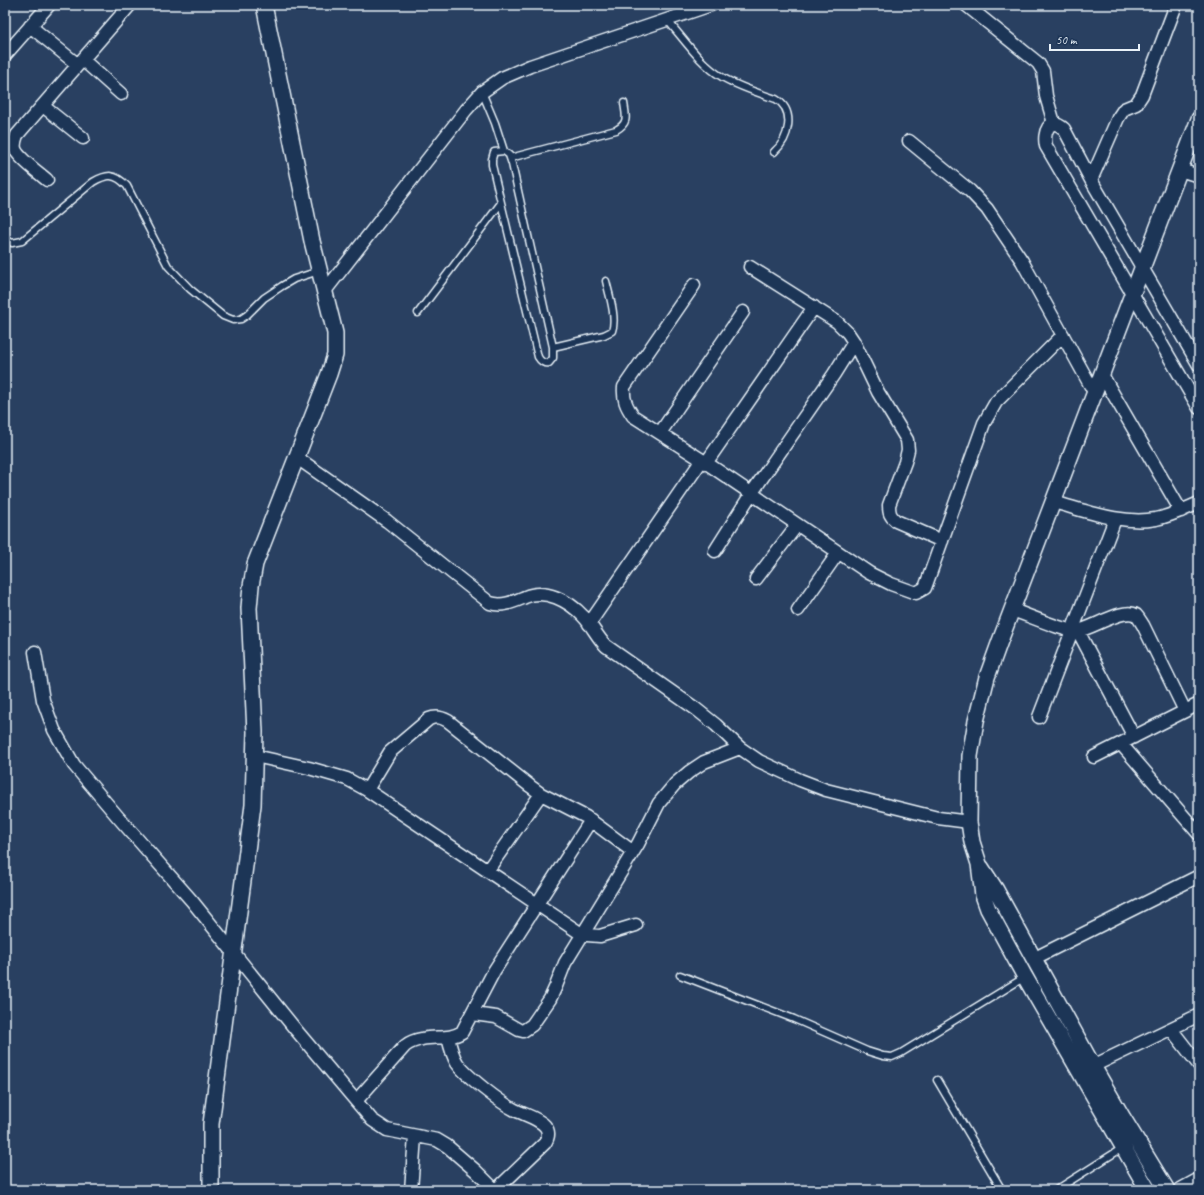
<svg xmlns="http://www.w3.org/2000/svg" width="1204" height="1195" viewBox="0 0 1204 1195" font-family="Caveat,sans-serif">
<rect width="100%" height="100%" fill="#294061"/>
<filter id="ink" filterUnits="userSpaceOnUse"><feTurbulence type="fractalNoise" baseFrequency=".025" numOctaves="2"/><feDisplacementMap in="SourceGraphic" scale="8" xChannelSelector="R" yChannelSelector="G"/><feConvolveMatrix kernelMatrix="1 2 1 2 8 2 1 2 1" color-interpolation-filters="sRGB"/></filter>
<g filter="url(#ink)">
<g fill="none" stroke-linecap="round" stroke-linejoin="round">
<g stroke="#e8f1f8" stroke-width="9">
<path id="service" d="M667,20C684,39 700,64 722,77C739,87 758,93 776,99C796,111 789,139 774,152
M482,92L495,123L504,151L509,155L512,164L553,347V358L549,363C544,364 541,362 538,357L492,165V159L494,152L504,151
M510,158L616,130C629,123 626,116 624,103
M5,239L12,243L22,241L93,182C107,174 115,173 127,186L168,266L190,289L223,316L233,320L241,319L247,315L264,298L282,286L294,279L319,271
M418,313L501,203
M553,347L604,335L612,331C617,318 609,294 606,281
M680,975L794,1019L867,1051L883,1056L892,1057L901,1053L1025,977
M937,1080L1002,1190
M1056,1190L1124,1147"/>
</g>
<g stroke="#e8f1f8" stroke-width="15">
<path id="minor" d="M966,5L1038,63L1043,71L1046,96L1054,123
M30,26L78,65
M5,55L49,5
M83,60L121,94
M43,106L83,138
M909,141L970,191L987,209L1022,261L1094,392
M1180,170L1199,176
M47,180C38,172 22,161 16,151C13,146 15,141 17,135L130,5
M1091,180L1118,118L1124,109L1136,104L1142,95L1176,5
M750,267L837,322L848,333L854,342L878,392L907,440L908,450L905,462L889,505C889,513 890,516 896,521L942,541
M694,285L624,387C623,399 626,406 633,416L702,460L869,573L891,584L916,593L925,588L984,423L996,402L1063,335
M325,291L466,110L482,92L502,78L530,66L711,5
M1199,365L1091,180L1064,129C1049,115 1043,133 1046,146L1199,408
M1101,373L1181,511
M660,433L743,312
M296,457L387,521L490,603C503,607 513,602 525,597C545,588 569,601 583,616C592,625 597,637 606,646L696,709L716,725L740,748L759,761L800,780L826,790L938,818L969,822
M706,463L814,307
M1053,502C1087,511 1121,525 1156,519C1171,516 1185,509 1199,503
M715,551L751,494L834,374L854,342
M756,579L797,525
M798,610L838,553
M1012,610C1025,614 1066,632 1077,631C1092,629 1123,607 1136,615C1139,618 1141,622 1143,625L1185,711
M589,624L702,460
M1078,631L1134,737
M35,652L43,700L54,730L74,765L118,817L192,901L296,1030L372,1120L387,1130L437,1140L447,1146L476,1171L495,1190
M1039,717L1115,519
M1121,744L1199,834
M255,756L309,768L347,779L367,790L577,931L587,935L600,936L636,925
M1094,757L1199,704
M367,790L390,752L429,719C436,716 441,717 448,721L530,786L541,794L586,817L632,851
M487,871L541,794
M1033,959L1199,876
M473,1014L496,1017L519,1030L523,1031L532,1025L550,999L556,986L565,963L638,844L659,803L675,784L689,772L704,762L740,748
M1171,1029L1199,1065
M448,1037C450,1046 452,1055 457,1063C466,1076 501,1103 515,1110C525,1115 538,1118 545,1126C550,1132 548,1138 545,1143L496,1190
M1093,1066L1199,1015
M356,1101L405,1046C410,1042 416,1040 422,1039C436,1036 450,1040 462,1032L494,971L591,820
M411,1190L415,1137
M1179,1190L1199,1179"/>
</g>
<g stroke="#e8f1f8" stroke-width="18">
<path id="tertiary" d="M981,867L996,890L1093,1066L1123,1118L1167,1190
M211,1190V1124L253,805L255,732L249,608L251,586L255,564L329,374L335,355V333L312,241L264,5
M1148,1190L1025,977L988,909L983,895L979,864L972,842L969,822L970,756L976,721L987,677L1000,641L1199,119"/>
</g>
<use href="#service" stroke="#1d3557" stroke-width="6"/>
<use href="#minor" stroke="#1d3557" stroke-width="12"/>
<use href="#tertiary" stroke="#1d3557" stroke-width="15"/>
</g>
</g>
<rect width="1204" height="1195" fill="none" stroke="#1d3557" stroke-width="20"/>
<rect x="10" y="10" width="1184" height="1175" fill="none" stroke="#e8f1f8" stroke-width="1.5" filter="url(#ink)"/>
<path d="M1050 44v6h89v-6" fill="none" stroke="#e8f1f8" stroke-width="2"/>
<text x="1056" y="44" font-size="12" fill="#e8f1f8" stroke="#1d3557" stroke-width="3" paint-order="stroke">50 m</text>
</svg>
